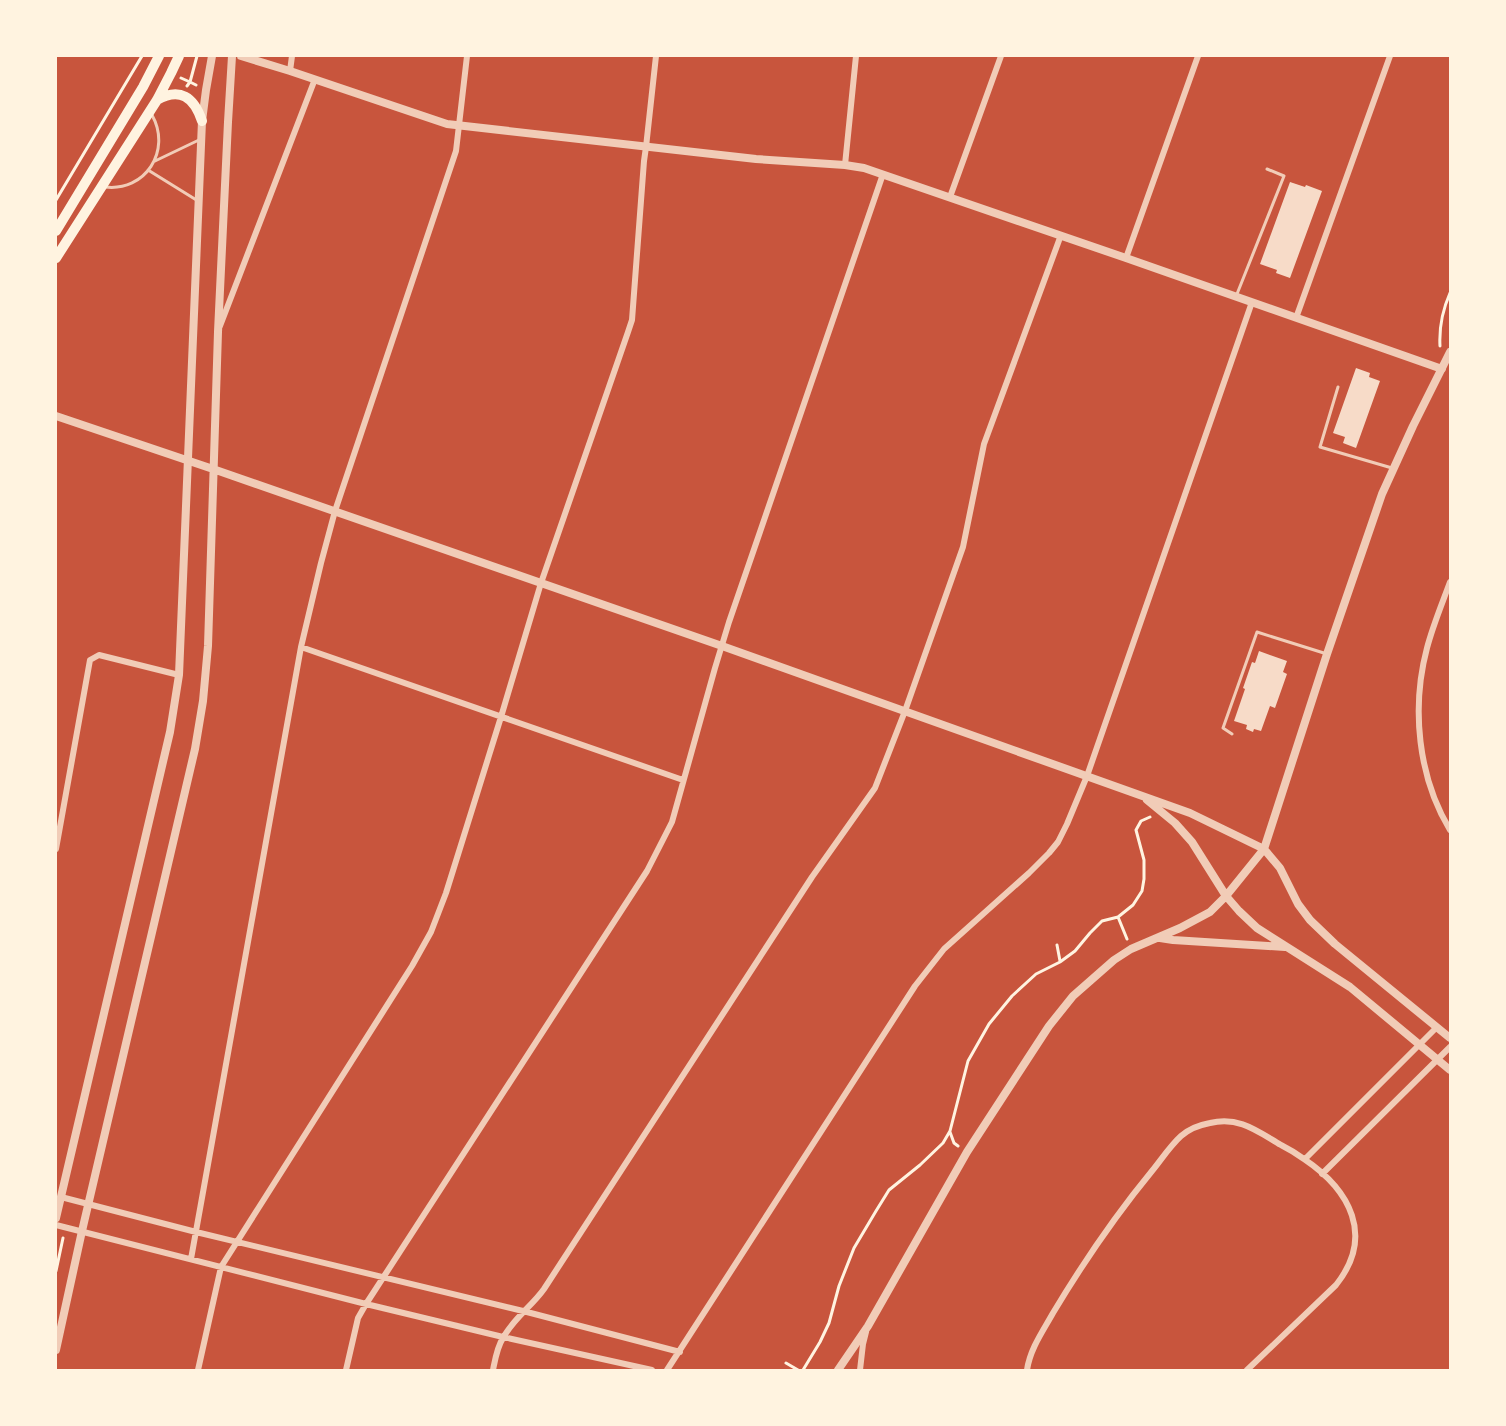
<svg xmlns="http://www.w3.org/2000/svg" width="1506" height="1426" viewBox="0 0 1506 1426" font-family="Rubik,sans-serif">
<rect width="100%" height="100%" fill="#c8553d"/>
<path fill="#f7dbc8" d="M1290,182L1305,187L1306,185L1322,191L1290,278L1276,273L1277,270L1260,264Z
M1356,368L1370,373L1369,377L1380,381L1356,448L1343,443L1345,437L1333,433Z
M1259,651L1287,661L1283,672L1287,674L1275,708L1270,706L1261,731L1254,729L1253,732L1246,729L1247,725L1234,721L1245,689L1243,688L1252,662L1255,663Z"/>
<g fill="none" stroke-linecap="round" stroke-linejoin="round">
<path stroke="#fff3e0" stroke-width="3" d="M181,78L190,82L187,86
M196,85L190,82L197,56
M56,200L142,56
M1440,346C1439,328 1443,309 1450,293
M1118,917L1127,939
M1057,945L1060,961
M950,1132L954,1143L958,1146
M56,1271L63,1238
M786,1363L798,1370
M803,1370L820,1342L829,1323L839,1286L854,1248L876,1211L889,1190L920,1165L943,1143L950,1131L968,1061L989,1024L1012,996L1036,974L1060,962L1075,951L1090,933L1102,921L1118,917L1133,905L1142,891L1144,879V860L1136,830L1141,821L1150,817"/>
<path stroke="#f1ccb7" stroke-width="3" d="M155,161L201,139
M148,170L198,201
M105,187C145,192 172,151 152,115
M1237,294L1284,176L1267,169
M1338,387L1320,447L1392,468
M1232,734L1223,728L1257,632L1327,654"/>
<path stroke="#f1ccb7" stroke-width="6" d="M290,71L292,56
M845,165L856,56
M950,197L1001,56
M1126,258L1198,56
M1296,318L1390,56
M220,326L315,79
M1450,582C1442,604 1433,625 1427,648C1411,708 1418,777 1450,830
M301,647L683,780
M56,849L90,660L99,655L179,675
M1305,1159L1437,1027
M1322,1174L1450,1047
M61,1197L196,1232L523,1311L680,1352
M56,1225L366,1304L503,1337L652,1370
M191,1259L301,647L321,563L335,511L456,151L467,56
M198,1370L221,1267L412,966L431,932L446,893L501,717L541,583L628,332L632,320L644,161L646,147L656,56
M346,1370L358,1318L366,1304L647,871L672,822L715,668L729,622L883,174
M493,1370C495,1360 497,1347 503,1338C513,1319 532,1306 544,1289L812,877L875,788L905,711L963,547L984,444L1061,235
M667,1370L915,986L944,949L1029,873L1049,853L1058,842L1067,824L1087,776L1252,302
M860,1370L863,1344L866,1332
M1027,1370C1030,1349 1043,1331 1053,1313C1083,1263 1115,1216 1152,1171C1161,1160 1170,1146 1181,1136C1189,1129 1199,1125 1210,1123C1239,1116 1257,1131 1281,1145C1289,1149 1297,1154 1304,1159C1350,1190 1375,1236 1336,1285L1247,1370"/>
<path stroke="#f1ccb7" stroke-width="8" d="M241,56L290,71L447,124L756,159L845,165L864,168L1126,258L1442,369
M56,416L213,469L722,646L1190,813L1264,849L1280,868L1298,904L1310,920L1335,944L1450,1038
M1147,800L1175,823L1192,842L1226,896L1239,911L1257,928L1350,987L1450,1070
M1160,938L1173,940L1285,947
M56,1218L170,732L179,675L202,121L206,90L212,56
M56,1350L82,1231L195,749L203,701L208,646L218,332L228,122L232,56
M838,1370L868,1326L967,1152L1049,1026L1073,996L1114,960L1131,949L1180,928L1210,912L1226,896L1264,849L1327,654L1382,494L1413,426L1450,352"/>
<path stroke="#fff3e0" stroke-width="10" d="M157,100C180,87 194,97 202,121
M56,231L143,87L159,56
M56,258L157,100L171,73L179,56"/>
</g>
<rect width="1506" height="1426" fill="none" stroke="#fff3e0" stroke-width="114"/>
</svg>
